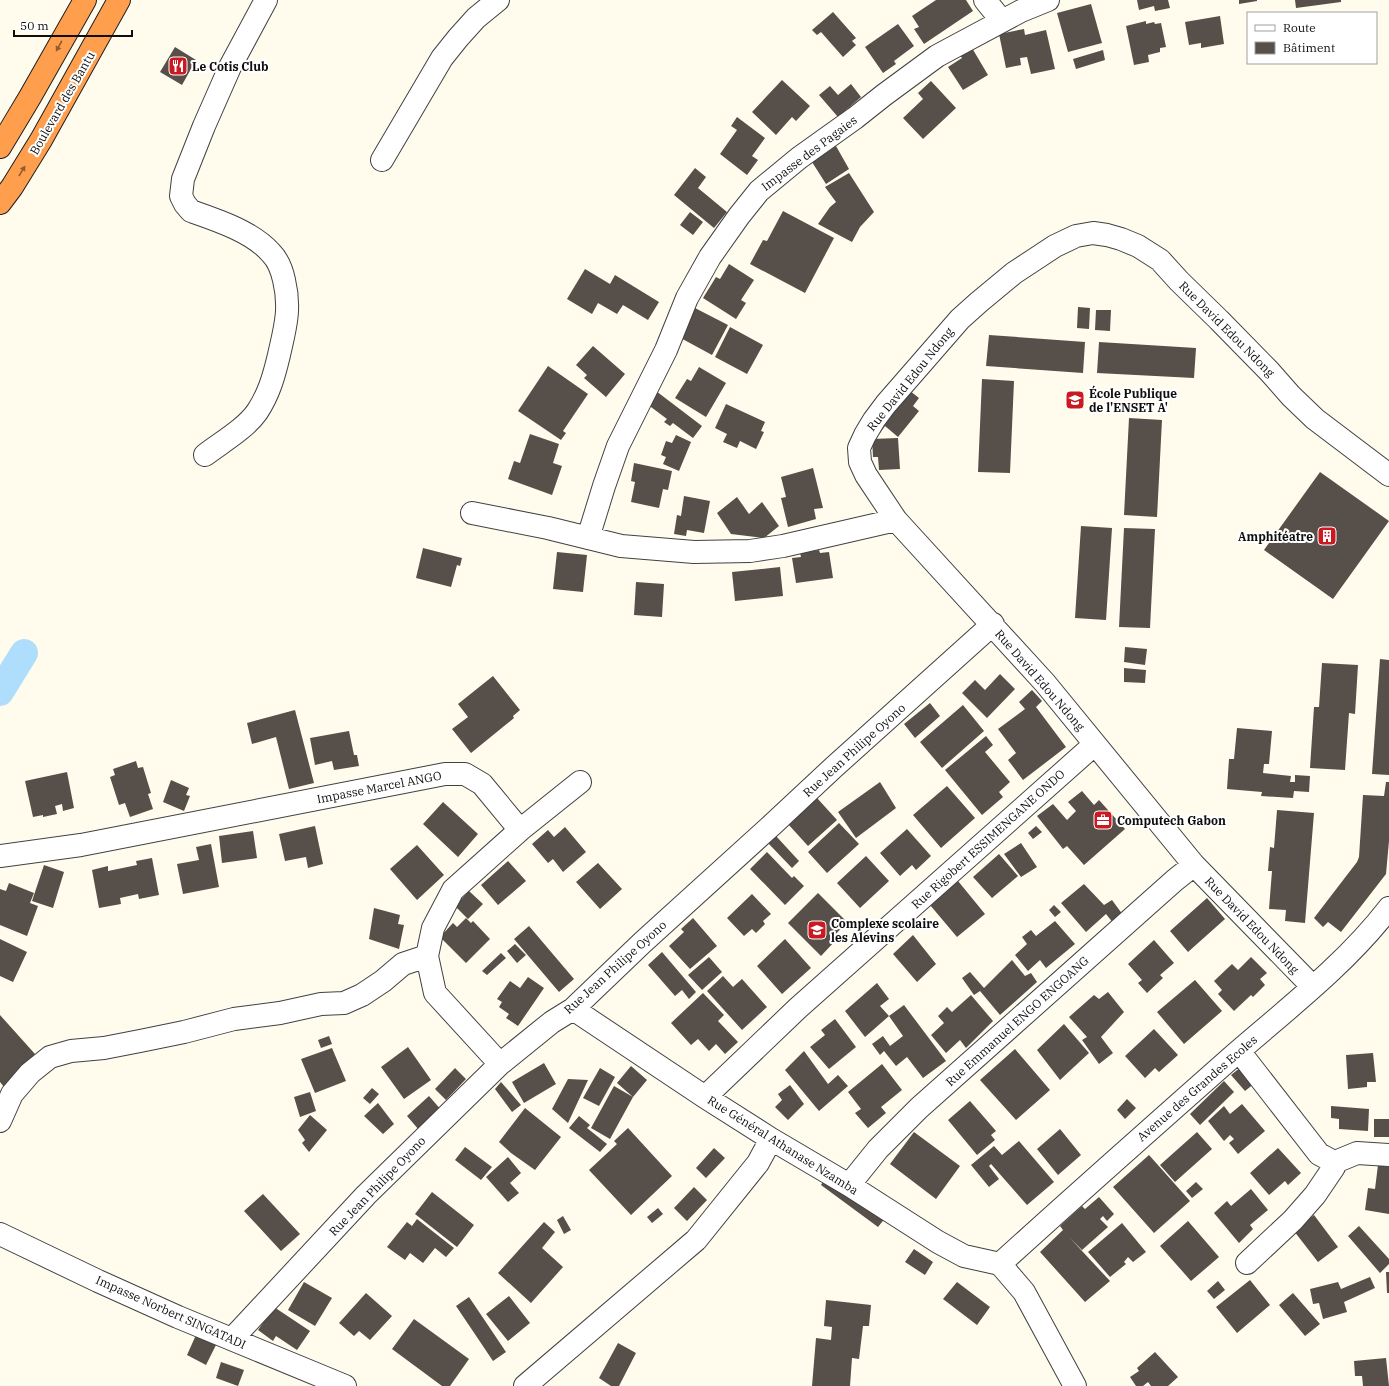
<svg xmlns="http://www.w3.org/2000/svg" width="1389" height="1386" viewBox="0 0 1389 1386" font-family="'IBM Plex Serif',serif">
<rect width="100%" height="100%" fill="#fffcee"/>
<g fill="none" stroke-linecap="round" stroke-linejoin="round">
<path stroke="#aedefc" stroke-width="28" d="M0,692L24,653"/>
</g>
<path fill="#574f49" d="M936,0H966L973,11L924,44L914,29L919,27L912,16Z
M1137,0H1168L1170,8L1155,11L1154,6L1139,10Z
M1239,0H1257V1L1239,4Z
M1295,0H1341V2L1296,8Z
M1091,4L1102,43L1068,52L1057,13Z
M833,12L856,38L852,41L856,45L843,57L821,32L817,35L812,30Z
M1220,16L1224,44L1201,48V43L1189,45L1185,22Z
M1146,21V24L1154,22L1155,24L1161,23L1166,47L1160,48V52L1148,55L1149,62L1134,65L1126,26Z
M898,24L914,46L894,61L896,64L883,73L865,47Z
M1024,29L1025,35L1046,30L1055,69L1031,74L1027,57L1020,58L1021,65L1006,68L999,34Z
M175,47L196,60L182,85L160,72Z
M972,48L988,75L963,90L948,67L962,58L960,55Z
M1103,50L1105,60L1076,69L1073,59Z
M782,80L810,106L796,121L792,117L776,135L752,112Z
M931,81L956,108L923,139L903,118L923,99L918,93Z
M851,84L861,97L838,117L819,95L830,86L838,95Z
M737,117L765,138L752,156L758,160L747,175L720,154L737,130L731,126Z
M836,146L849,169L826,184L812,162Z
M695,168L706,177L698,188L727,212L714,228L674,195Z
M849,173L874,212L860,227L852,242L818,224L830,207L836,202L825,187Z
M783,211L834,238L805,293L750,264L763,240L767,241Z
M690,212L703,222L693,235L680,225Z
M729,264L754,280L741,300L746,303L736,319L703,298L716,277L720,279Z
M585,269L610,284L615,275L659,302L648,320L623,305L617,314L598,303L592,314L567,299Z
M693,307L728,325L712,355L677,336Z
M1078,307L1090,308L1089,329L1077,328Z
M1096,310H1111L1110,331L1095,330Z
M730,327L763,345L747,374L715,357Z
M989,335L1085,342L1083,373L986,366Z
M1099,342L1196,348L1194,378L1097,373Z
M593,346L625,374L606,397L584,378L587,375L576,365Z
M548,366L588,394L563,431L566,433L561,440L518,411Z
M699,367L726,383L706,417L675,398L687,379L691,381Z
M982,379L1014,381L1010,473L978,472Z
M905,387L919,398L913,406L919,411L898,437L885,426L880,433L873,427Z
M656,391L702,426L693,438L673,423L670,426L664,422L667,419L647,404Z
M726,404L765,422L761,431L764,432L756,449L740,441L737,448L723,442L727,434L715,428Z
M1129,418L1162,420L1157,517L1124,515Z
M530,434L559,444L553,463L562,466L552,495L508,479L514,461L520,463Z
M676,435L691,442L679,471L663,464L666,457L661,455L666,441L672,443Z
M898,438L900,469L879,470L878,457H873L872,439Z
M634,463L672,471L668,490L663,489L659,508L631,502L635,482L631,481Z
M813,468L823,508L814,509L816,519L788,527L781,498L786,497L781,477Z
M1320,472L1389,521L1333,599L1264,550Z
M684,496L710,501L704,533L687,530L686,536L674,534L677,515L681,516Z
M737,497L749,514L762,502L779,526L764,538L731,534L717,513Z
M1081,526L1112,528L1106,620L1075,618Z
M1124,528L1155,529L1150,628L1119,627Z
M423,548L462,558L460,566L457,565L451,587L416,578Z
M819,550L820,553L829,552L833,578L796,583L792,558L801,557L800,553Z
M557,552L587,555L583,592L553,589Z
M780,567L783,596L735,601L732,572Z
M636,582L664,584L662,617L634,615Z
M1125,647L1147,649L1145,665L1124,662Z
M1380,659L1389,660V775L1372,774Z
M1322,663L1358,665L1355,714L1349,713L1345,770L1310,768L1314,707H1319Z
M1124,668L1146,670L1145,683L1124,682Z
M1000,674L1015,689L987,718L962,693L975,680L985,690Z
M493,676L520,710L513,716L514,718L471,753L452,729L468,717L458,704Z
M1032,690L1042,701L1036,707L1066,747L1023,780L1008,760L1016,753L998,729L1025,709L1019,702Z
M930,703L940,716L915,738L904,724Z
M963,705L984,731L942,768L920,742Z
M295,710L314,783L289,789L276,737L252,744L247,723Z
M1237,728L1272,731L1269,764H1264L1263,773L1291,776L1290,782H1295V775L1310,776L1309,792L1294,791L1293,798L1261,796L1262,792L1227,789L1229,759H1234Z
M349,731L354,755H357L359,766L334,770L332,761L315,765L310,738Z
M986,736L993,745L985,752L1010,782L999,792L1003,797L982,815L945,770Z
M136,761L138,768L143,767L151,793L148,794L153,809L130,817L125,803L119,805L110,777L115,775L113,769Z
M67,772L74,808L63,811L62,804L55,806L57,814L43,817V815L33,817L25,781Z
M171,780L189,788L186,795L190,796L184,811L163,802Z
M880,782L896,808L856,838L838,812Z
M1386,782H1389V841L1386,874L1341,932L1328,922L1323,927L1314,918L1357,862L1359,857L1363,795L1384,796Z
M947,786L975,818L941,848L913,815Z
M1082,791L1094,805L1099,800L1125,829L1084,865L1067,846L1063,849L1037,816L1053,804L1067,820L1076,811L1068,802Z
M817,798L837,820L808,846L788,824Z
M443,802L478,834L458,857L423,824Z
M1277,810L1314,813L1305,923L1285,921L1286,910L1269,909L1272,871H1268L1270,847L1274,848Z
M839,823L859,844L827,873L808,852Z
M315,826L323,864L308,868L306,857L285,861L279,834Z
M1036,826L1042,832L1033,839L1028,833Z
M565,827L586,852L563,872L553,859L548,863L532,844L548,830L554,837Z
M907,829L931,856L916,870L912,865L900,876L880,853Z
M253,831L257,858L222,863L219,836Z
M776,836L799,861L792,868L768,843Z
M1021,843L1037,867L1021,877L1004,854Z
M211,844L219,887L183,894L177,864L199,860L196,847Z
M417,845L444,875L417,900L390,869Z
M767,852L792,878L794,876L804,886L785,905L750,869Z
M999,854L1018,876L992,898L973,877Z
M866,856L889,881L860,908L837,883Z
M152,858L159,895L139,899L138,894L120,898L121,904L99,908L92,870L108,866V871L137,865L136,861Z
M508,861L526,881L498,905L481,885Z
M598,863L622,889L600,909L576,882Z
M44,865L64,872L53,908L32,901Z
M958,881L985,914L957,937L930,905Z
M9,883L34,893L30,903L38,906L27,936L0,925V889L6,891Z
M1084,884L1104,905L1112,900L1123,915L1114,924L1106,914L1086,932L1061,903Z
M469,891L483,904L468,919L455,906Z
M818,893L847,922L833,937L836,940L821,956L788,923Z
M752,894L771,914L763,921L765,924L756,933L752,929L744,936L727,918Z
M1207,898L1225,919L1188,952L1170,931Z
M1054,905L1061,912L1055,917L1049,910Z
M374,908L400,915L398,924L404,925L399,949L369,939Z
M466,918L471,923L473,921L490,939L466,963L440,937L453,923L457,927Z
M693,918L717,946L690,969L669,946L684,932L681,929Z
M1055,921L1075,944L1046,968L1040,960L1028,971L1015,955L1027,944L1022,937L1031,930L1036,936Z
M529,926L574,979L559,992L514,939Z
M913,935L936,964L917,982L893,954Z
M0,939L27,952L13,982L0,976Z
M785,939L811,968L782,994L757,966Z
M1154,940L1174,963L1160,975L1163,978L1147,993L1138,983L1142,980L1128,964Z
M515,944L526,955L517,963L507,951Z
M662,952L696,992L689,999L682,990L675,996L648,965Z
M501,953L506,958L487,975L482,971Z
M709,957L722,972L702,990L688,975Z
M1251,957L1267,973L1260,979L1265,985L1253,997L1251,995L1234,1011L1218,994L1222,990L1214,981L1232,964L1238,970Z
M1012,960L1025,976L1031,973L1037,982L1000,1015L980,991L974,995L962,978L970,972L984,988Z
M723,976L733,987L742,979L767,1007L742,1030L707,991Z
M528,977L544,988L518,1026L506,1018L509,1014L499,1007L502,1002L497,999L510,981L520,988Z
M1195,980L1222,1011L1184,1044L1157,1012Z
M877,983L889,999L880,1006L889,1016L865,1037L845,1011Z
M1108,992L1124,1012L1101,1037L1113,1053L1099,1064L1082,1040L1087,1037L1069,1017L1094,995L1099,999Z
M703,993L724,1015L718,1021L738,1042L725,1054L716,1044L709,1051L698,1039L691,1045L671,1023Z
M971,995L993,1021L966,1048L960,1040L946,1053L931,1035L944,1023L938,1016L947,1007L952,1012Z
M904,1005L946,1061L923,1078L907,1057L896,1066L884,1051L880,1055L872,1044L883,1036L890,1046L903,1036L889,1016Z
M0,1015L35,1054L17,1071L19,1073L4,1087L0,1082Z
M835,1019L856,1047L829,1069L810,1047L825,1035L821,1030Z
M1064,1024L1089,1053L1060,1080L1037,1050Z
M1154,1029L1178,1055L1159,1072L1155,1068L1145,1078L1125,1056Z
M329,1036L332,1044L321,1048L318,1040Z
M408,1047L431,1080L404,1099L381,1067Z
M332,1048L346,1081L315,1093L301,1059Z
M1015,1049L1050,1090L1016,1120L980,1080Z
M804,1051L828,1084L838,1075L848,1086L819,1111L785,1070Z
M1373,1053L1376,1082H1367V1087L1348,1089L1346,1055Z
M544,1063L556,1084L524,1103L512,1082Z
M882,1064L902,1090L881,1107L886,1113L868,1128L855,1113L861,1109L848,1092Z
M631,1066L647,1080L633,1097L617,1083Z
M1241,1067L1255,1083L1245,1091L1231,1075Z
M455,1068L466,1079L446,1100L435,1089Z
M600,1068L615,1077L599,1106L583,1098Z
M568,1079L588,1080L568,1123L552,1109Z
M1224,1081L1234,1092L1200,1125L1190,1114Z
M501,1082L521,1105L512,1112L495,1089Z
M790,1085L804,1104L788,1120L775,1107L782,1100L778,1094Z
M614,1086L633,1097L610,1139L591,1128Z
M372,1088L379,1094L370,1104L363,1098Z
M310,1092L316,1111L300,1117L294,1097Z
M429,1096L442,1111L419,1130L407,1116Z
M1127,1099L1136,1108L1125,1119L1117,1110Z
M970,1101L996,1131L991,1135L995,1140L977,1155L948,1120Z
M378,1103L394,1124L383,1134L364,1116Z
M1242,1104L1265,1131L1238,1154L1229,1143L1234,1139L1230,1135L1224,1141L1208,1121L1224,1106L1230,1114Z
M1331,1106L1369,1109L1368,1131L1339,1129V1119L1331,1118Z
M525,1108L561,1137L535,1170L511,1153L499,1142Z
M310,1115L327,1130L309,1152L302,1143L305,1140L298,1130Z
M579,1116L590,1125L587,1128L607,1144L600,1152L569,1128Z
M1374,1119H1389V1137H1374Z
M628,1128L672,1176L631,1215L589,1170L617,1144L614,1141Z
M1060,1129L1081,1155L1058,1175L1037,1149Z
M914,1132L960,1166L936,1199L890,1164Z
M1197,1132L1212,1149L1175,1182L1160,1165Z
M1019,1141L1054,1182L1027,1205L991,1164L989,1166L999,1179L989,1187L971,1165L994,1146L1002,1155Z
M465,1147L492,1167L481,1180L455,1160Z
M714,1148L725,1158L706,1178L696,1168Z
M1278,1148L1301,1173L1288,1185L1285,1181L1269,1195L1250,1173Z
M1149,1155L1190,1201L1154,1233L1113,1187Z
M508,1157L521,1173L510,1183L519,1193L508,1202L486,1177Z
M1378,1165L1389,1167V1214L1365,1210L1368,1188L1375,1189Z
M826,1177L886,1217L878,1227L821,1185Z
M1196,1182L1203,1189L1192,1198L1186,1191Z
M694,1187L707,1200L687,1221L674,1208Z
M1251,1189L1268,1210L1250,1225L1253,1229L1239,1243L1214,1213L1227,1201L1231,1206Z
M432,1192L474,1225L457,1247L415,1214Z
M263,1194L300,1234L281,1251L244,1211Z
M1099,1197L1114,1214L1107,1221L1103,1216L1100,1219L1108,1227L1082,1250L1069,1237L1110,1281L1085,1302L1040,1252L1063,1230L1060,1226L1082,1206L1085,1209Z
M658,1208L663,1214L652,1223L647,1217Z
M1314,1215L1338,1247L1318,1262L1294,1231Z
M563,1216L571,1230L564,1234L557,1220Z
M417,1219L454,1248L446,1257L435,1248L423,1263L410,1253L405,1260L387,1247L407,1222L412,1226Z
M1188,1221L1219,1257L1191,1281L1160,1246Z
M544,1222L555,1232L542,1248L563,1267L531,1303L498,1273Z
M1122,1223L1146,1252L1133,1262L1128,1257L1124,1262L1126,1264L1110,1277L1088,1252Z
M1359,1226L1389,1259V1264L1380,1273L1348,1236Z
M914,1249L933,1262L925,1275L905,1262Z
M1386,1272H1389V1293H1387Z
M1370,1277L1375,1288L1344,1302L1347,1312L1323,1319L1319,1303L1313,1304L1310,1289L1338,1282L1341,1289Z
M1250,1280L1270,1305L1237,1333L1216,1307Z
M1218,1281L1225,1290L1214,1299L1207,1291Z
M304,1282L332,1298L315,1326L288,1310Z
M957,1282L990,1307L977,1325L943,1299Z
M366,1293L392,1316L370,1340L359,1331L354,1336L339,1323Z
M1293,1293L1320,1324L1305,1336L1279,1305Z
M509,1296L530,1323L508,1341L486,1314Z
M469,1297L506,1352L493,1361L456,1306Z
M826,1300L871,1305L869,1326H863L859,1359L852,1358L850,1386H812L816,1338L831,1340L832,1327L824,1326Z
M274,1307L310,1331L297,1350L276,1336L273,1341L258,1330Z
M414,1319L469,1359L450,1386H442L392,1349Z
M196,1335L216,1345L206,1365L187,1355Z
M618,1343L636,1353L619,1386H611L599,1378Z
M1155,1352L1178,1377L1168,1386H1151L1148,1382L1143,1386H1136L1130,1377L1139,1371L1137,1368Z
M1386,1358L1389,1386H1363L1362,1376H1355L1354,1361Z
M221,1362L244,1370L238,1386L216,1378Z"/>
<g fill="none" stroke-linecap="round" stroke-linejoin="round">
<g stroke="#414141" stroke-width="24">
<path id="minor" d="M985,0L1002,21
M382,160L442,58L458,38L476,18L498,0
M205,455C222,442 245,429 257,412C269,394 274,376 279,355C285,328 291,309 284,280C282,271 278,260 271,253C253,232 217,220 191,211L185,204L181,196L183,179L204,126L230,67L266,0
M472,513L548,528L621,546L694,552L750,551L783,546L896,520
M588,538L604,486L618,446L666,350L687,298L710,257L739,216L759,191L799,158L855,118L884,95L937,56L1021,11L1048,0
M520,830L580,782
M0,856L81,845L445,774H465L482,784L520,830L453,890L433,928L427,956L435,993L500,1064
M1313,987L1194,865L1045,683L896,520L866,475L860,462L859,448L865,435L874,420L886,404L960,319L979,302L1014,273L1055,246L1076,236L1093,233L1107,235L1121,239L1138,246L1160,260L1179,281L1219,320L1269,371L1291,396L1315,419L1389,475
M573,1009L705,1097L771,1139L849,1185L938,1242L964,1256L1000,1264
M1239,1051L1319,1154L1332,1161
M705,1097L798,1008L1095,744
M0,1121L12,1094L30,1073L50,1057L71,1051L104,1048L140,1041L184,1032L234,1019L280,1013L321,1004L344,1003L362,995L383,981L403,964L427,956
M1340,1160L1357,1153L1389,1155
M849,1185L878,1149L919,1108L1175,880L1194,865
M0,1234L98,1281L178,1317L345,1386
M1247,1263L1293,1220L1315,1195L1334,1167
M1000,1264C1077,1194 1155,1125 1233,1056C1287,1009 1345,965 1389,908
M1000,1264L1024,1292L1075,1386
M232,1339L366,1195L500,1064L552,1022L573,1009L643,942L773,824L834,767L993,624
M525,1386L696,1240L758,1163L771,1139"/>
</g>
<g stroke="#1f1f1f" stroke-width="24">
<path id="highway" d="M0,147L30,97L85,0
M0,203L12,187L41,140L119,0"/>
</g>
<use href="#minor" stroke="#fff" stroke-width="22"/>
<use href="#highway" stroke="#ff9e4c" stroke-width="22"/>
</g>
<defs><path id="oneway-solid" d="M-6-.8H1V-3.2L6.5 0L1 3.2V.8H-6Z"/></defs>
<g fill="#935d30">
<use href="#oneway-solid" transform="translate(59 46) rotate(119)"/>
<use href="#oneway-solid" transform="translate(22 171) rotate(-59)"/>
</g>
<defs>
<g id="restaurant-square" transform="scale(1)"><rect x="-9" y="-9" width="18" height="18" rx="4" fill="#cb1921" stroke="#fff"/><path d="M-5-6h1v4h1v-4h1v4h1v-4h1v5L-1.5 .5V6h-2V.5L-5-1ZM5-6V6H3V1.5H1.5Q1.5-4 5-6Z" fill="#fff"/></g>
<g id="school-square" transform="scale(1)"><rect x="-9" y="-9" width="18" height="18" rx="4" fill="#cb1921" stroke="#fff"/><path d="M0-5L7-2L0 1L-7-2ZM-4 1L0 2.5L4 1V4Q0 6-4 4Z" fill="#fff"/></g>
<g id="building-square" transform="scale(1)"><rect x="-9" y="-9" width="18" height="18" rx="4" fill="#cb1921" stroke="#fff"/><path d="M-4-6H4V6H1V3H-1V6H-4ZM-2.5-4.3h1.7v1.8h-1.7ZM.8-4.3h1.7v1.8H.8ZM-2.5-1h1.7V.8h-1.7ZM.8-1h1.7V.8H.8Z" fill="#fff"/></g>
<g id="office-square" transform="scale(1)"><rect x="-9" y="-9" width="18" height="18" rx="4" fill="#cb1921" stroke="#fff"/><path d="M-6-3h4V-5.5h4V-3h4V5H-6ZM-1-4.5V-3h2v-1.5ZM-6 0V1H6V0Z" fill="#fff"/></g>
</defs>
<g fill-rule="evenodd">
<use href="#restaurant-square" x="178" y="66"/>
<use href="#school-square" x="1075" y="400"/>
<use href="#building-square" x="1327" y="536"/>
<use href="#office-square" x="1103" y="820"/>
<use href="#school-square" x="817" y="930"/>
</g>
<g text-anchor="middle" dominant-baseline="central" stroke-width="4" stroke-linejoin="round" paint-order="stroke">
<g font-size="12" font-weight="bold" fill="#0e0e0e" stroke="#fff" text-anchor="start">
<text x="192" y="66">Le Cotis Club</text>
<text x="1089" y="393">École Publique<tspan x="1089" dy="14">de l'ENSET A'</tspan></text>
<text x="1313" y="536" text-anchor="end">Amphitéatre</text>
<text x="1117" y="820">Computech Gabon</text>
<text x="831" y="923">Complexe scolaire<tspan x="831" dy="14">les Alevins</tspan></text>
</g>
<g font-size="12" fill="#0e0e0e" stroke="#fff">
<text transform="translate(62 103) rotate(-60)">Boulevard des Bantu</text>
<text transform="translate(809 153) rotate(-37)">Impasse des Pagaies</text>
<text transform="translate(1227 329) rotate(45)">Rue David Edou Ndong</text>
<text transform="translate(910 379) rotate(-51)">Rue David Edou Ndong</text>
<text transform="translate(1040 680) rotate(49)">Rue David Edou Ndong</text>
<text transform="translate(854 750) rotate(-42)">Rue Jean Philipe Oyono</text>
<text transform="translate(379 787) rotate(-11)">Impasse Marcel ANGO</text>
<text transform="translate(988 839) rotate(-42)">Rue Rigobert ESSIMENGANE ONDO</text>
<text transform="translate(1252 925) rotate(46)">Rue David Edou Ndong</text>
<text transform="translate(615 967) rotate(-42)">Rue Jean Philipe Oyono</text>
<text transform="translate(1017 1021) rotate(-42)">Rue Emmanuel ENGO ENGOANG</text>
<text transform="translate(1197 1088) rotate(-41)">Avenue des Grandes Ecoles</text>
<text transform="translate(783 1145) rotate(32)">Rue Général Athanase Nzamba</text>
<text transform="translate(377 1186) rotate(-46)">Rue Jean Philipe Oyono</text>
<text transform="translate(171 1312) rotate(24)">Impasse Norbert SINGATADI</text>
</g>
</g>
<rect x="1247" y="12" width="130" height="52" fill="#ffffff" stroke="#9f9f9f"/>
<rect x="1255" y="25" width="20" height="6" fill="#ffffff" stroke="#9f9f9f"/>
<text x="1283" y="32" font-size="12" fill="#0e0e0e">Route</text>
<rect x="1255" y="42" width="20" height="12" fill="#574f49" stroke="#9f9f9f"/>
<text x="1283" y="52" font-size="12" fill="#0e0e0e">Bâtiment</text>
<path d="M14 30v6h118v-6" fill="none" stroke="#0e0e0e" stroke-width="2"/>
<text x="20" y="30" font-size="12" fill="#0e0e0e" stroke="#ffffff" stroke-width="3" paint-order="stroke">50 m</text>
</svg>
